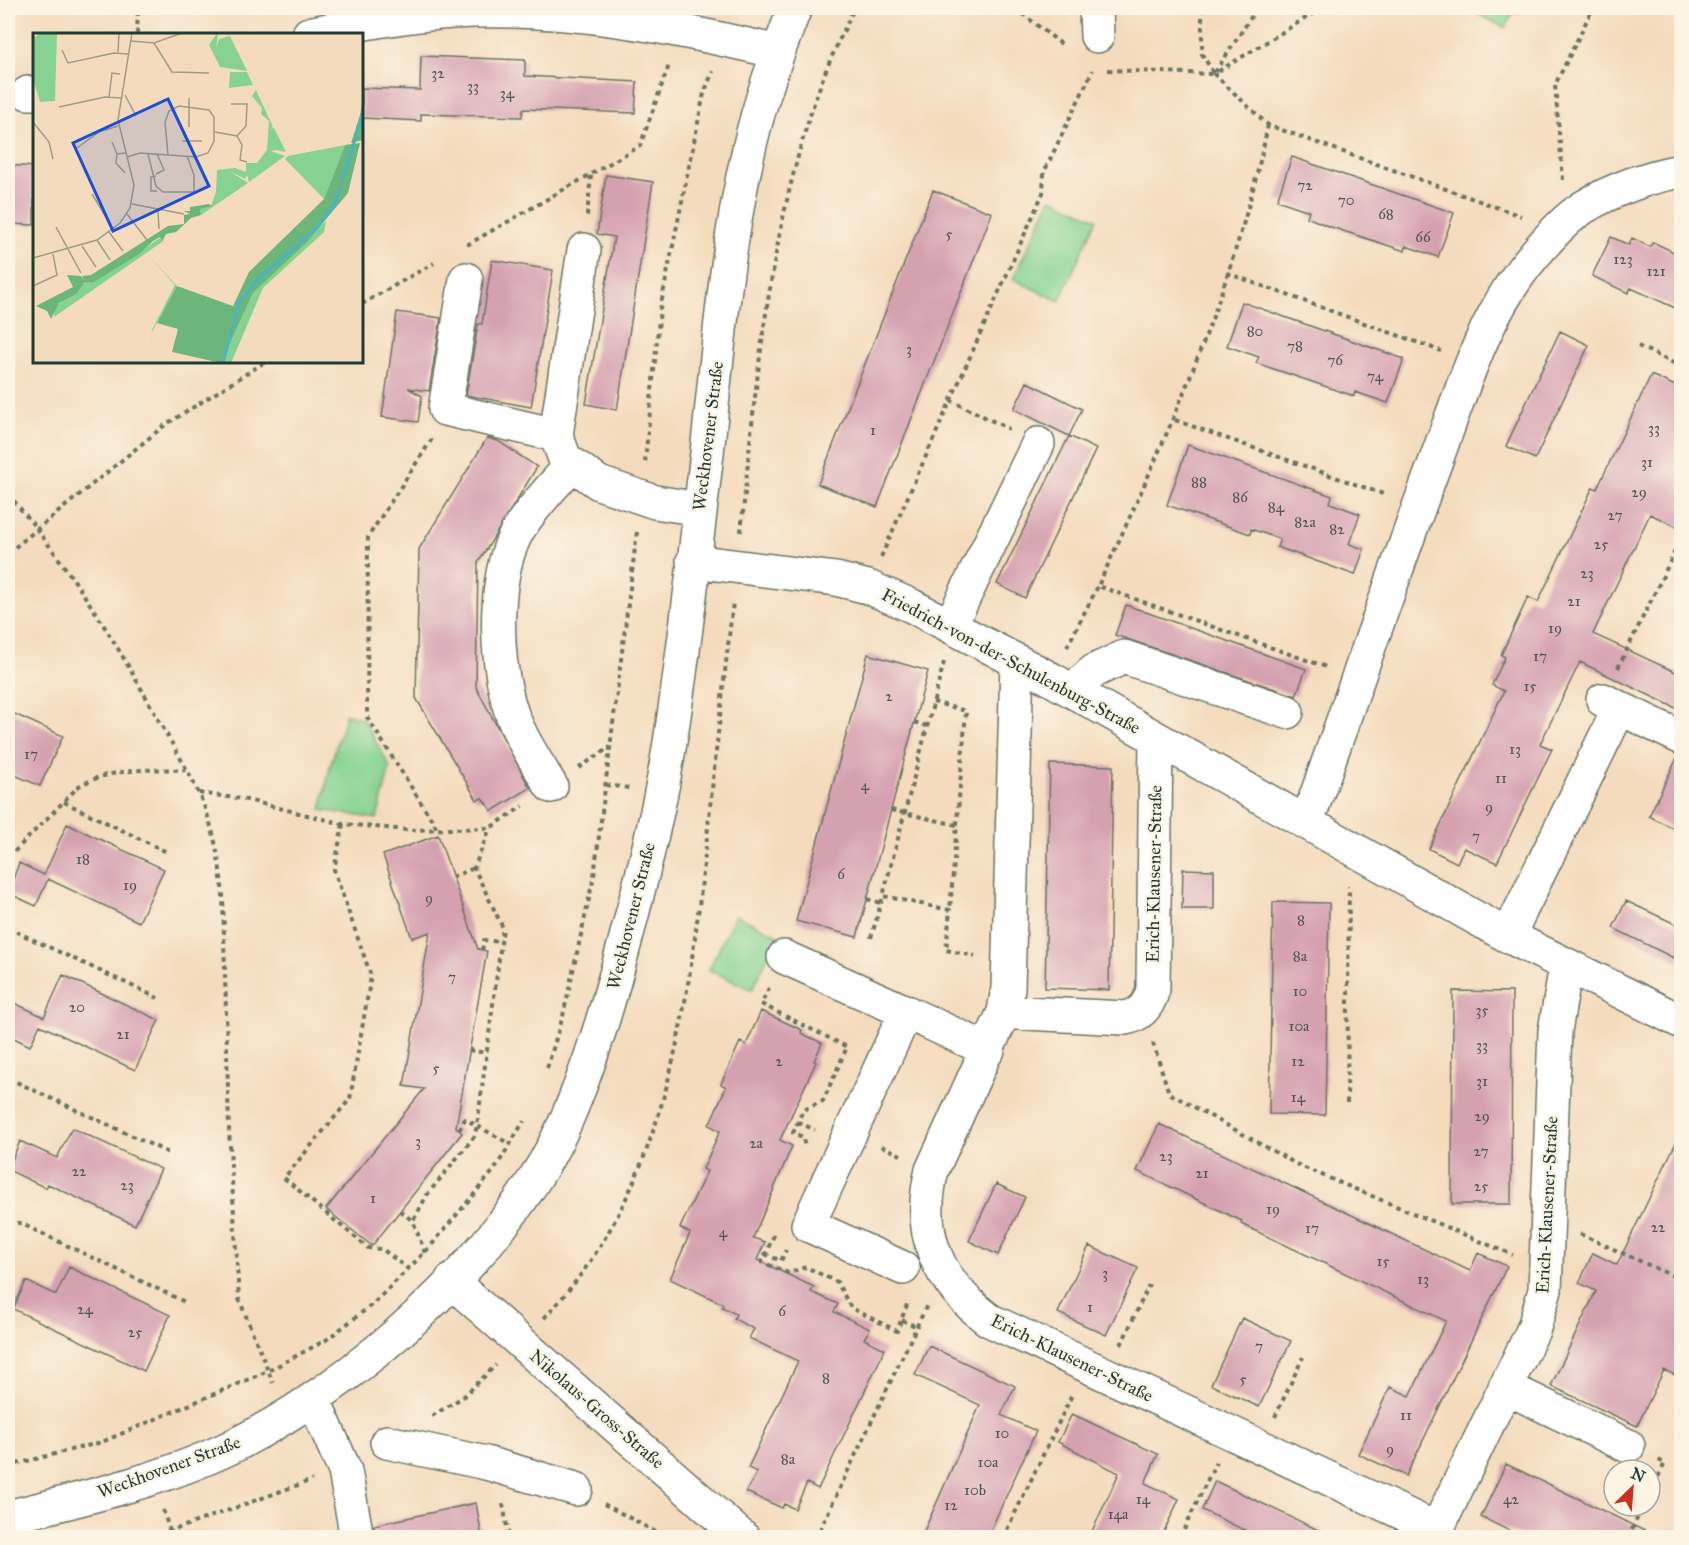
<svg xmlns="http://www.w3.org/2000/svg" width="1689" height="1545" viewBox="0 0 1689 1545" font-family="'IM FELL Great Primer',serif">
<rect width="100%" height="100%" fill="#fcf5e5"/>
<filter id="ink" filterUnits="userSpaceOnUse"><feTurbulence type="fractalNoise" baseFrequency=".0167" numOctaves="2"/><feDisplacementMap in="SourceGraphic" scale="12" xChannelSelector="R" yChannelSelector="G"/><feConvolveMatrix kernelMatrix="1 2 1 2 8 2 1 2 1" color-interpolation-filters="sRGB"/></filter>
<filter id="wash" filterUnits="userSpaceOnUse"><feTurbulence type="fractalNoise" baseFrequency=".008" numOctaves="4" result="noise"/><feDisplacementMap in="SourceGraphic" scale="24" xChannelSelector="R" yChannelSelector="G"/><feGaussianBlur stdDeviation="1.35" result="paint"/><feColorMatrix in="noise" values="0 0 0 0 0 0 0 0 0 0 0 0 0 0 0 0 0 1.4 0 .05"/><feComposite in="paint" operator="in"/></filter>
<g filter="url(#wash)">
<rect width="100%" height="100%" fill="#f4dbbd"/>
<path fill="#86d391" stroke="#528862" stroke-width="1.5" d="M1466,8H1516L1505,28Z
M1051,198L1097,219L1059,301L1013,279Z
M346,714L363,719L390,767L377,819L321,810L330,766Z
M735,915L778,935L752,990L709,970Z"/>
<g id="blocks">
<path fill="#d5a1b1" d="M421,56L525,60V76L637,82L635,113L523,109L522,117L421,114V121L362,118V88L420,90Z
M1292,157L1454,213L1438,257L1406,246L1405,251L1328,226L1307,217L1309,211L1277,200Z
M8,165L34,167V225L8,224Z
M606,175L653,182L617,410L586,404L614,237L597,234Z
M933,190L992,213L877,507L818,484Z
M1611,237L1629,245L1632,238L1650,247L1653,242L1682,256V311L1631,288L1628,293L1592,276Z
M492,260L553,270L531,407L466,395L478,324H482Z
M1242,302L1404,359L1388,403L1355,392L1354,396L1256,363L1259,357L1227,346Z
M397,312L441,318L429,391L408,388L422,396L418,422L382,417Z
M1560,331L1589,345L1535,459L1506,446Z
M1651,375L1682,389V529L1650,514L1593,634L1682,675V711L1580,662L1540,744L1552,749L1497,863L1464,848L1457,863L1429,849L1504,691L1492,685L1505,657L1501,655L1528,597L1538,602L1593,487L1597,489Z
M1027,382L1082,409L1069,436L1014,409Z
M1069,436L1096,449L1025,598L997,584Z
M487,438L498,441L537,467L478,563L476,687L530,788L492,811L482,798L477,800L416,698L419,549Z
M1188,445L1332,496L1330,503L1360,514L1349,544L1364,549L1355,575L1277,547L1280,539L1251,529L1250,534L1167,505Z
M1126,605L1306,669L1296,696L1115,635Z
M868,654L928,671L857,937L796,921Z
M8,711L63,736L40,786L8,772Z
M1678,756H1682V833L1649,816Z
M1050,764L1113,766L1109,990L1045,988Z
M67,824L164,869L139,922L48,879L36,906L8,893L19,863L44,875Z
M438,835L478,949L487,951L456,1127L462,1133L372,1246L326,1209L424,1089L404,1086L430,932L412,938L383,855Z
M1183,869L1214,870V909H1182Z
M1626,901L1682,927V962L1613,928Z
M1273,902L1329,903L1325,1115L1269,1114Z
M63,975L159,1020L135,1070L40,1025L30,1046L8,1035V1000L44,1017Z
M1453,991L1512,992L1511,1204H1452Z
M761,1011L802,1030L801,1033L822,1043L814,1061L816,1062L780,1140L792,1146L753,1238L765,1242L757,1260L814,1287L811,1292L838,1304L834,1312L870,1329L864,1339L885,1349L818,1489L807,1483L795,1509L784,1504L782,1508L746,1492L757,1472L748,1468L798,1361L749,1338L754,1329L734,1319L736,1314L722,1307L723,1304L670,1279L690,1233L680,1228L707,1171L703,1169L720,1131L709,1125L726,1087L721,1084L740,1042L746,1045Z
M1159,1124L1470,1271L1478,1253L1507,1266L1406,1476L1358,1454L1390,1387L1410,1396L1446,1321L1241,1224L1242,1221L1137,1171Z
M72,1128L161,1169L135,1225L48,1184L46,1188L8,1170L20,1141L57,1158Z
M1682,1130V1378L1664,1370L1637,1426L1551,1386L1596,1291L1579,1283L1593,1253L1617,1265Z
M996,1184L1025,1197L998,1255L969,1241Z
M1089,1246L1138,1268L1106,1335L1058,1313Z
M69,1267L170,1315L144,1371L13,1309L26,1281L56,1295Z
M1242,1318L1291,1341L1259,1407L1211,1385Z
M929,1346L1015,1386L1001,1415L1036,1431L987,1538H921L980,1405L915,1375Z
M1072,1414L1158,1454L1145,1483L1179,1499L1161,1538H1089L1119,1473L1058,1442Z
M1506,1464L1579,1499L1659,1538H1524L1481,1517Z
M1215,1481L1230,1488L1335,1538H1261L1202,1510Z
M476,1503L482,1538H375L374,1525Z"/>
</g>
</g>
<g filter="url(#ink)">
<use href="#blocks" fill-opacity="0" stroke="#6a7464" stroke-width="1.5"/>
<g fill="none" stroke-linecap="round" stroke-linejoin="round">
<g stroke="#6a7464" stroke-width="36">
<path id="minor" d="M1096,8L1097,36
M309,34C357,24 404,15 453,12C563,5 672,27 778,52
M28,93H34
M584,250L556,435L565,459L599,483L655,502L700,509
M466,279L445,409L556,435
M693,561L836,579L868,587L912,606L1051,679L1508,936L1682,1022
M950,626L1038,444
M1017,662L1008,988L1004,1012L932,1170C916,1234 937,1281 989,1320L1437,1529L1534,1328L1545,1290L1555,1031L1566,966
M1072,691L1094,671L1124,657L1287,712
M1603,700L1682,738
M551,786C534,758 514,729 507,697C495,649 493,570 520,527C534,505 555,484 572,464
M1307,822C1349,705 1389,588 1432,471C1460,397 1482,315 1535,254C1549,238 1565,219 1584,207C1612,190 1649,176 1682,171
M1508,936L1619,709
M784,957L906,1012
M1004,1012L1125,1018C1142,1015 1149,1005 1153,989L1156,738
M903,1268L808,1225L906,1012L988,1050
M451,1281L743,1538
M1505,1387L1628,1446
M314,1400L345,1471L357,1538
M387,1442L486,1463L576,1489
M8,1517C81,1499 160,1481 229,1448C354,1387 508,1252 565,1123C591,1064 609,1001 626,938C644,869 662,800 672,729C686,638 696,545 707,453C718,351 726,248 749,149C760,100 777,54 795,8"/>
</g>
<path stroke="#6a7464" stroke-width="4" stroke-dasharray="4.5 4.5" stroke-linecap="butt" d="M1015,8L1064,46
M1202,8V54L1214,74
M1322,8L1214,74L1268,125L1521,216
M137,34L138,8
M1108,70L1214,74L1257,8
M1268,125C1235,286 1167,438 1098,586L1326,667
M1563,180L1555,85L1593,8
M587,216L591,175
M467,245L640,146L669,65
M1227,273L1441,351
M362,304L434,263
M1638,346L1682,367
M950,400L1009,429
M1175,420L1386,495
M432,439L368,537L367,717L437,828
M645,462L660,309L704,93L713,71
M8,494C67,563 116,641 159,721C175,749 192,776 204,806C215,833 220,865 223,895L229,1130L239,1299L273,1383
M741,532C756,382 770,220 823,78C832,54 844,31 854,8
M8,553L165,425L265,362
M881,557L1043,193L1044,172L1093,70
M1067,647L1098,586
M944,662L883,896L950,910L946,950L975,956
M1618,668L1682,537
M933,702L966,711L950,910
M914,722L927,726
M579,768L610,747
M606,785L629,788
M199,793L243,799L343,824L408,830L490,828L523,806
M64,802L169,853
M891,810L957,825
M343,824L334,870L371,976L350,1099L284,1178L368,1248L382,1249L408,1269
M8,858L79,786C111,768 150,769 186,770
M452,877L474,868
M867,899L881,903
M8,928L158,998
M871,938L883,896
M482,950L484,940L501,942
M769,988L761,1004L847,1047L823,1101L803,1110L793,1133L803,1137L805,1148
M1153,1043L1169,1093L1300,1166L1513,1255
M469,1050L486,1053
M547,1068L563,1016L594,876L637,532
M8,1080H12L171,1154
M1347,1103L1349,886
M798,1122L815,1130
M459,1130L465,1119L510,1144
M881,1146L901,1155
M400,1211L413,1221
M8,1223H20L187,1303
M1580,1234L1682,1280
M774,1235L762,1262L788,1273L806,1267L837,1282L851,1308L897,1331L908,1302
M425,1253L413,1221L427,1195L474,1137L477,1126L503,928L474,868L490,828
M765,1254L781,1261L786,1250
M544,1318C668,1190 688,1005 707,837C715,758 724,680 733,602
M902,1320L917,1327
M1121,1345L1149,1285
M432,1416L463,1397L496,1365
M1275,1417L1303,1357
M8,1466L102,1442L268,1371L326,1340L373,1304L429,1248L495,1169L524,1121
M1650,1493L1665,1463L1658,1460
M503,1504L509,1538
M604,1504L667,1538
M163,1510L172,1538
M141,1538L171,1531L312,1480
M816,1538L927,1305
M1003,1538L1072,1395
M1180,1538L1216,1462
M1628,1538L1643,1506"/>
<use href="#minor" stroke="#fff" stroke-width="33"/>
</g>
</g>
<g text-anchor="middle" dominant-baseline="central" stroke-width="5" stroke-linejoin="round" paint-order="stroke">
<g font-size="15" fill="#4c5653">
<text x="438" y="73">32</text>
<text x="473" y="86">33</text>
<text x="507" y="93">34</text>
<text x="1305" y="185">72</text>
<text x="1346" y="200">70</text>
<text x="1386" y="214">68</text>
<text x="949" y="234">5</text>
<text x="1423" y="237">66</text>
<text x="1623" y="259">123</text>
<text x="1656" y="271">121</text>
<text x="1255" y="331">80</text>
<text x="1295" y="346">78</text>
<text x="909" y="349">3</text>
<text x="1335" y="360">76</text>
<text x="1375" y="376">74</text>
<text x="1654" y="428">33</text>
<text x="873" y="430">1</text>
<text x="1647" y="462">31</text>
<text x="1199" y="482">88</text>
<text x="1639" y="492">29</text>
<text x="1240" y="497">86</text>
<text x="1276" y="507">84</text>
<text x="1615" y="515">27</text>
<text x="1305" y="522">82a</text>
<text x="1337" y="529">82</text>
<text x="1601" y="544">25</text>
<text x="1587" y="573">23</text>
<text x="1574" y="601">21</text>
<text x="1555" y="628">19</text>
<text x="1540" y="656">17</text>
<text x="1530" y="686">15</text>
<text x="889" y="696">2</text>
<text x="1515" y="749">13</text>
<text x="31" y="754">17</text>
<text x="1501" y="778">11</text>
<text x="865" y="785">4</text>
<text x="1489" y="807">9</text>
<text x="1476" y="836">7</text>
<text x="83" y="859">18</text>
<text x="841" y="874">6</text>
<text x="130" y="885">19</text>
<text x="429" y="898">9</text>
<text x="1301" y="920">8</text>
<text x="1300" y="956">8a</text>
<text x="452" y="977">7</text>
<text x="1300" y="991">10</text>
<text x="77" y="1007">20</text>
<text x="1482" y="1010">35</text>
<text x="1299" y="1026">10a</text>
<text x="123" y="1034">21</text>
<text x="1482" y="1045">33</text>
<text x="779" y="1061">2</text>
<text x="1298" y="1061">12</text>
<text x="436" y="1068">5</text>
<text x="1482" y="1081">31</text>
<text x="1298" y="1097">14</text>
<text x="1482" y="1116">29</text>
<text x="418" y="1141">3</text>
<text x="756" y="1143">2a</text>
<text x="1481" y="1151">27</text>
<text x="1166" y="1156">23</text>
<text x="79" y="1171">22</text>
<text x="1202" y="1173">21</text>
<text x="127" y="1185">23</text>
<text x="1481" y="1186">25</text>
<text x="373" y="1198">1</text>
<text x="1273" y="1209">19</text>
<text x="1658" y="1227">22</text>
<text x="1312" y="1228">17</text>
<text x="723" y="1232">4</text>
<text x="1383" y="1261">15</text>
<text x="1105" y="1273">3</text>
<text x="1423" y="1279">13</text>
<text x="1090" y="1307">1</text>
<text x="85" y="1309">24</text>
<text x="782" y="1311">6</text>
<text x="135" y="1332">25</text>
<text x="1259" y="1346">7</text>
<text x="826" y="1378">8</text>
<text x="1243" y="1379">5</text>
<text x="1406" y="1415">11</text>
<text x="1002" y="1433">10</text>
<text x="1390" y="1449">9</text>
<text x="788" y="1459">8a</text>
<text x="988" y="1462">10a</text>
<text x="975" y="1490">10b</text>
<text x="1143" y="1499">14</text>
<text x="1511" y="1499">42</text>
<text x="951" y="1505">12</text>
<text x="1118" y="1514">14a</text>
</g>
<g font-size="18" fill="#1f3d34" stroke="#fcf5e5">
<text transform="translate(708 436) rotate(-83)">Weckhovener Straße</text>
<text transform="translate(1011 661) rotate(28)">Friedrich-von-der-Schulenburg-Straße</text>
<text transform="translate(1154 874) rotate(-89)">Erich-Klausener-Straße</text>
<text transform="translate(631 916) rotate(-76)">Weckhovener Straße</text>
<text transform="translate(1547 1205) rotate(-87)">Erich-Klausener-Straße</text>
<text transform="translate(1072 1358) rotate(26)">Erich-Klausener-Straße</text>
<text transform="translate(597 1409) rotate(41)">Nikolaus-Gross-Straße</text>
<text transform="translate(169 1467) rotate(-20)">Weckhovener Straße</text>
</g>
</g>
<g transform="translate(33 33)">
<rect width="330" height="330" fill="#f4dbbd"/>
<path d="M8,0H24L22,68L7,69L0,46V5ZM184,0H196L185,1L183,15L186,6L197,3L214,38L187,34L176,12ZM197,39H214L220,52L196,55ZM223,57L240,94L237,96L241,95L253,119L243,117L238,118L252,123L216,149L214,142L212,146L195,137L215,150L168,182L167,176L178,173L183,159L184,137L202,135L213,139V130H224L234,117L236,88L228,81L229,75L219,63ZM312,112L291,166L252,126L255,123ZM293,188L291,199L230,255L198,330H188L220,260ZM127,205L129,209L21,284L22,274L50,251L61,248ZM114,221L144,253L119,299L117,330L119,297L73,249L119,297L142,252Z" fill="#86d391"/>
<path d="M330,67V107L318,110L327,82ZM327,110L315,160L273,210L220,260L188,330L139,319L145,296L124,290L144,253L200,273L216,239L291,166L312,112ZM176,171L179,173L167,176L168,182L158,185L143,199L133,201L129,209L127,204L120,208L106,221L61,249L51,250L43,261L26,270L18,286L14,278L3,273L40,254L34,242L48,243L51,248L49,243L58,242L135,193L151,191V182L157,181L151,178H157V174Z" fill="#6cb57b"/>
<path fill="none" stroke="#48b6c2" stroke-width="3" d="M309,148L330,81M190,330L206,270L224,247L285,194L301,172L308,153"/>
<path fill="none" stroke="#9f9c86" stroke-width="1.5" d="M98,8L121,10L149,0M121,10L139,39L176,40M29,17L35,30L81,20L96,21M85,19L86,0M92,62L103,83M76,64L79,40L87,41M198,71H214L213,93L204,103M26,74L72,64L88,65M0,89L16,109L20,126M156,94V65M182,99L204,103L209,112L207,127L214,129M149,108H169M79,109L84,121L93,120M44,115L66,99L85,93M84,121L83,130L92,140M115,121L123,153L130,159H161V142L154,123M94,124L107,120L150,123L163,124L175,120L181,108V84L176,77L146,73L136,78L132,89L135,122M123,141L131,137L124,121M123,143L118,144V158H124M59,161L80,196M99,171L151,181M125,178L126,196M94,181L114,207M23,194L48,240M76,199L90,218M64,207L77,227M49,213L63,234M0,225L64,207L87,190L97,175L101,152L85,87L99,0M0,253L24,242L20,221"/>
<path fill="#1d4ed8" fill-opacity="0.15" stroke="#1d4ed8" stroke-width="3" d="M135,66L176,153L80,198L40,110Z"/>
<rect width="330" height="330" fill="none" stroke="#1f3d34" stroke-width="3"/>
</g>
<rect width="1689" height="1545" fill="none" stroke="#fcf5e5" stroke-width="30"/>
<g transform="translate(1632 1488) rotate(25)"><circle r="28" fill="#fcf5e5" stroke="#a4ab9e" stroke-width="1.5"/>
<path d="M0-4.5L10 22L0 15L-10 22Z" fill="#c8321e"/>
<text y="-9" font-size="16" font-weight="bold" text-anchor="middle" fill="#1f3d34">N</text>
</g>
</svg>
